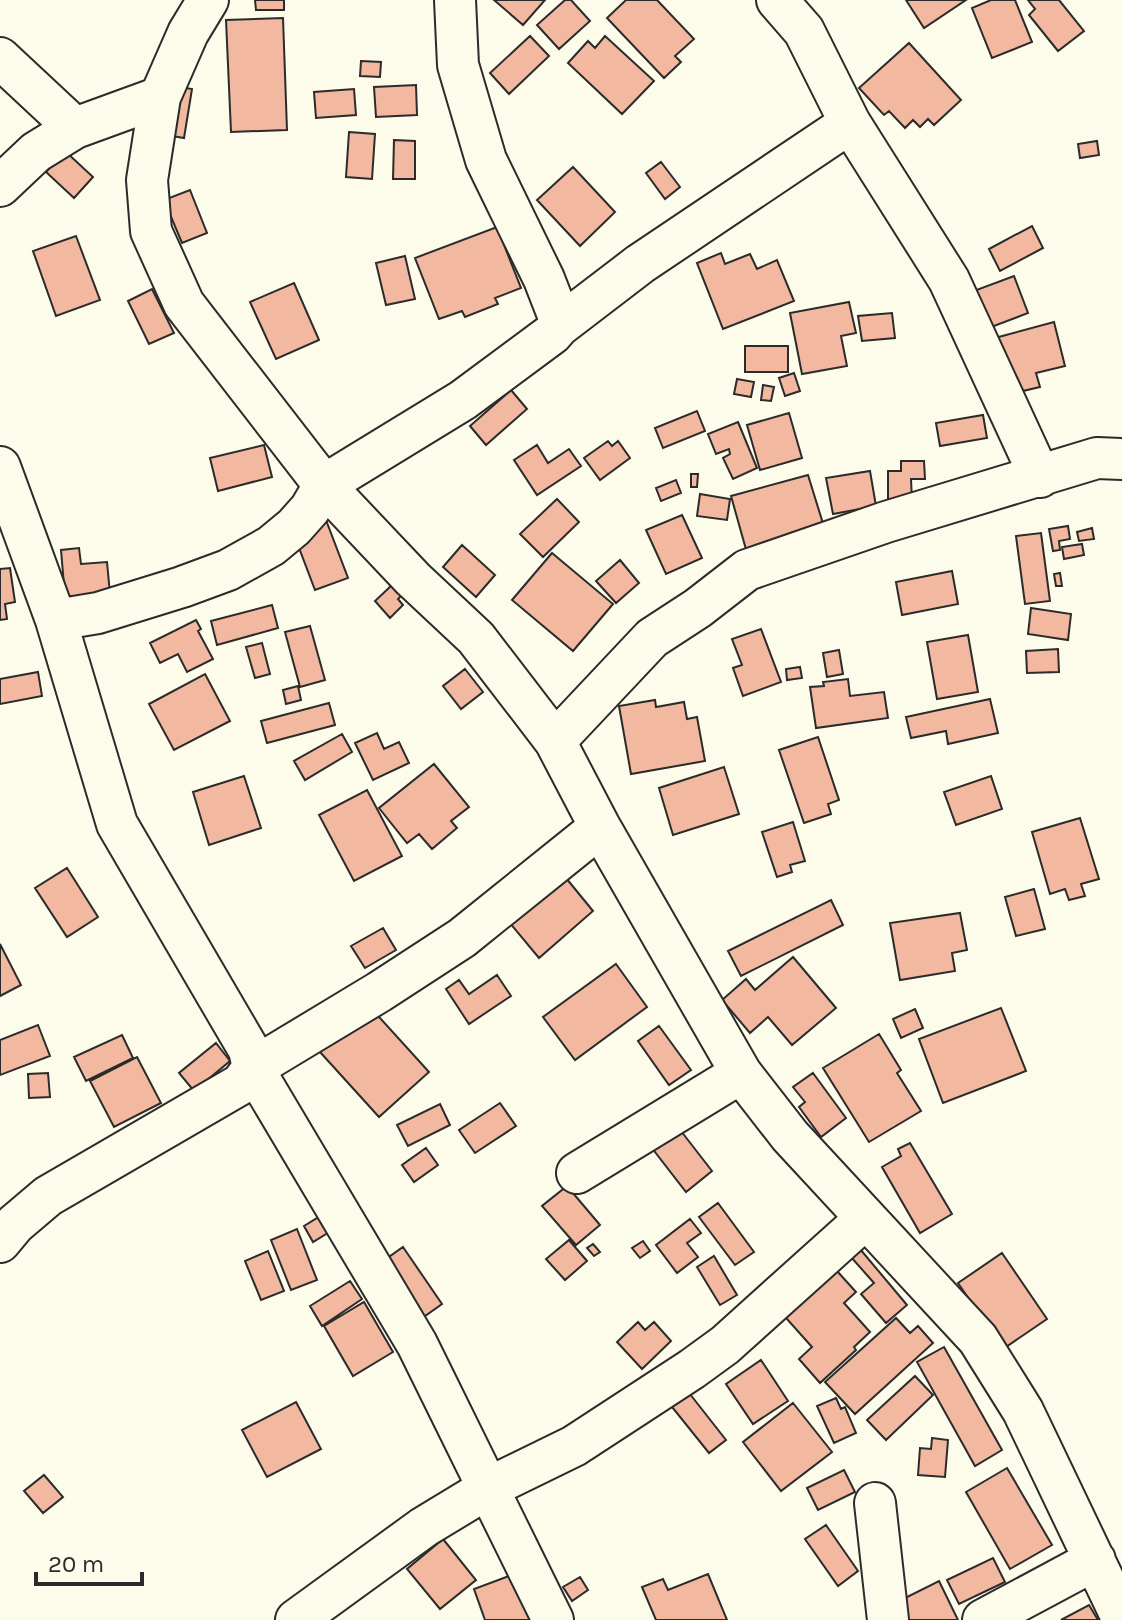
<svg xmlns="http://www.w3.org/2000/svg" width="1122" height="1620" viewBox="0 0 1122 1620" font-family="Karla,sans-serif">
<rect width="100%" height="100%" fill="#fdfbea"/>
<path fill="#f2b8a0" stroke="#2b2b2b" stroke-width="2" d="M255,0H284V10H256Z
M494,0H545L523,25Z
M565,0H571L590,21L559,49L537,25Z
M626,0H657L694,39L675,56L681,62L664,78L607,18Z
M906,0H966L924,28Z
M991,0H1015L1032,42L992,58L972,8Z
M1028,0H1059L1084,31L1058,51L1029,15L1035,9Z
M283,18L287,130L231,132L226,20Z
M530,36L549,56L509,94L490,73Z
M605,36L654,81L622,114L568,63L588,41L595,48Z
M909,43L961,100L934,125L928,119L920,127L913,120L905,128L889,111L884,115L859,88Z
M361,61L381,62L380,77L360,76Z
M168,85L192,89L184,138L160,134Z
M416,85L417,115L376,117L374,87Z
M354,89L356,115L316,118L314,92Z
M349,132L375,134L372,179L346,177Z
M394,140L415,141V179H393Z
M1097,141L1099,155L1080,158L1078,144Z
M65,151L93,177L74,198L46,172Z
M661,162L680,187L665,199L646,173Z
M573,167L615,212L580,246L537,200Z
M190,190L207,233L182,243L164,200Z
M1032,226L1043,248L1000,271L989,249Z
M497,227L521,288L495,298L498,304L465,317L462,311L439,319L415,258Z
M76,236L100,300L56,316L33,251Z
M721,253L725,264L750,254L757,269L777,260L794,301L723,329L697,263Z
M405,256L415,299L386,305L376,263Z
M1014,276L1028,313L986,329L971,292Z
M294,283L319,340L276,359L250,302Z
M152,289L174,333L149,344L128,301Z
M849,302L856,333L841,336L847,366L802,374L790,313Z
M892,313L895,338L862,341L858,316Z
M1054,322L1065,366L1036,373L1040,387L1010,394L995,338Z
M745,346H788V372H745Z
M794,373L800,391L785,396L779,378Z
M737,379L754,382L751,397L734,394Z
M763,385L774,387L771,401L761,400Z
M511,390L527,409L486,445L470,426Z
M697,411L705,431L663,448L655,428Z
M789,413L802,458L760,470L747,425Z
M983,415L987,438L940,446L936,423Z
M738,422L757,468L733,479L723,458L730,454L729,449L716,454L708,434Z
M608,441L612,446L618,441L630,458L600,480L584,458Z
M264,445L272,477L218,491L210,458Z
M537,445L548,463L569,449L581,466L537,495L514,460Z
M901,461H924L925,479H911L912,502H888V471H901Z
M870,471L876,506L833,514L826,478Z
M691,474H698L697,487H691Z
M808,475L825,530L747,553L731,496Z
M676,480L681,493L661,501L656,488Z
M700,494L730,499L727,520L697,516Z
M557,499L579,522L543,557L520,534Z
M682,515L702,558L666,574L646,530Z
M326,520L348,578L315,590L293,532Z
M1068,526L1070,539L1059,541L1060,550L1053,551L1049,529Z
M1092,528L1094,539L1079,541L1077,532Z
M1041,533L1050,601L1025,604L1016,536Z
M1082,544L1084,555L1064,559L1062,547Z
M462,545L495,575L476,597L443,567Z
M79,548L81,564L107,562L110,594L65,597L61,550Z
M552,553L613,604L573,651L512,600Z
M620,560L639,583L616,603L596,581Z
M10,568L15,602L5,604L7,619L0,620V569Z
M952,571L958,604L902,615L896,582Z
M1060,573L1062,586H1056L1054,574Z
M392,585L401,596L398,599L403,605L390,618L375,601Z
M272,605L278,628L217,645L211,621Z
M1031,608L1071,614L1068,640L1028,634Z
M196,620L201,629L198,631L213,659L187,672L178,654L160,663L150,643Z
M310,626L325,680L300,687L285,632Z
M761,629L781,682L743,696L733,668L742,665L732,639Z
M968,635L978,692L937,699L927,642Z
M262,643L270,674L255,678L246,647Z
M1058,649L1059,672L1027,673L1026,651Z
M839,650L843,674L827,677L823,653Z
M800,667L802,678L787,680L786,669Z
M465,669L483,692L461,709L443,686Z
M38,672L42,696L0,704V679Z
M205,674L230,721L174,750L149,704Z
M848,679L850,696L884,692L888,718L816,728L810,687L824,686L823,682Z
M298,686L301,700L286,704L283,690Z
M990,699L998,733L948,744L946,731L911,738L906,717Z
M655,700L656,707L684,702L687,719L697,717L705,761L631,774L619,706Z
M329,703L335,725L267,743L261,721Z
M377,733L384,749L399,742L409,763L373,780L355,743Z
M342,734L352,752L305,780L294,761Z
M818,737L839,800L828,804L831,814L804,823L779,750Z
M434,764L469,807L451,821L457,828L432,849L419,834L407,843L379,808Z
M724,767L739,814L673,835L659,788Z
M244,776L261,828L209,845L193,792Z
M991,776L1002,809L956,825L944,792Z
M367,790L402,856L354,881L319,815Z
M1080,818L1099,879L1081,884L1085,896L1069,900L1065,889L1050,894L1032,832Z
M793,822L805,861L790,865L792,872L777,877L762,832Z
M67,868L98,917L67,937L35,888Z
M566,878L593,911L539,958L504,916Z
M1034,889L1045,929L1016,936L1005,897Z
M831,900L843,925L741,976L728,951Z
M960,913L967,950L952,953L955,971L900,980L890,923Z
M383,928L396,950L365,968L351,946Z
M0,944L21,985L0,996Z
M793,957L836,1008L792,1045L768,1017L750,1033L722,1000L746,979L755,990Z
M616,964L647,1007L575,1060L543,1017Z
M497,975L511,996L469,1024L446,989L459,980L469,994Z
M370,1007L429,1072L379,1117L320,1052Z
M1001,1008L1026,1071L943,1103L919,1039Z
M915,1009L923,1028L901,1038L893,1019Z
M38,1025L50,1056L0,1075V1040Z
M659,1026L691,1070L669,1085L638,1041Z
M879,1034L901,1070L897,1073L921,1111L869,1142L823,1068Z
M122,1035L133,1058L86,1081L74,1057Z
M216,1043L230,1061L194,1091L179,1073Z
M137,1057L161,1103L114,1127L90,1081Z
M48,1073L50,1097L29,1098L28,1074Z
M813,1073L846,1118L821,1137L799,1107L805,1102L793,1087Z
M500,1103L516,1126L475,1153L459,1130Z
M440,1104L450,1125L408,1146L397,1125Z
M674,1122L712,1171L686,1192L648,1143Z
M910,1143L952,1214L920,1233L882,1167L901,1156L898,1149Z
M426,1148L438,1165L414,1182L402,1165Z
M567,1186L600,1225L576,1245L542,1206Z
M718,1203L754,1252L735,1265L699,1217Z
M322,1215L331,1231L313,1242L304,1226Z
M690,1219L701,1233L687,1243L698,1257L677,1273L656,1245Z
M297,1229L317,1280L291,1290L271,1240Z
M569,1240L587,1261L565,1280L546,1259Z
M643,1241L650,1251L640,1258L632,1248Z
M593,1244L600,1252L594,1256L587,1248Z
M403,1247L442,1304L418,1321L379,1264Z
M860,1249L907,1305L886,1323L861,1294L874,1283L851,1257Z
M268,1251L284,1291L261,1300L245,1261Z
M1002,1253L1047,1319L1003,1349L958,1283Z
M714,1256L737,1295L720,1305L697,1267Z
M837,1271L856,1292L844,1303L870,1332L854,1347L856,1350L820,1383L799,1359L812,1347L778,1309Z
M350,1281L362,1299L322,1326L310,1306Z
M364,1302L393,1352L353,1376L324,1326Z
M896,1318L910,1333L918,1326L933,1343L855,1414L825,1382Z
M638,1322L645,1330L654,1322L671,1341L642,1369L617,1342Z
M944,1347L1002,1450L975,1466L917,1362Z
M761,1360L788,1401L753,1424L726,1384Z
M915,1376L933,1395L886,1440L867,1420Z
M686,1389L726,1440L709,1453L668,1402Z
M836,1398L841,1409L845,1407L856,1433L834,1443L817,1406Z
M296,1402L321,1449L267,1477L242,1430Z
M793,1403L832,1452L781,1491L743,1442Z
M932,1438L948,1440L945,1477L918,1475L920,1448L931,1449Z
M1007,1468L1052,1545L1010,1569L966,1492Z
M844,1470L855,1492L818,1510L807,1488Z
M44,1475L63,1497L43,1513L24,1491Z
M826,1525L858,1571L838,1586L805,1539Z
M443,1539L476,1580L440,1609L407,1569Z
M993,1558L1005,1582L959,1604L947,1580Z
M517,1573L532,1620H485L474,1589Z
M708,1574L727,1620H656L642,1587L663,1579L668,1590Z
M580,1577L588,1590L572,1601L563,1587Z
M939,1581L958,1620H903L895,1603Z
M1089,1605L1098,1620H1061Z"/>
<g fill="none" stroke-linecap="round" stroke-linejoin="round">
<g stroke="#2b2b2b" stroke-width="44">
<path id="minor" d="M208,0L188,33L160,97L147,180L151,231L184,304L324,485L413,579L476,638L555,741L600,827L741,1073L790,1136L978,1339L1023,1411L1122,1618
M777,0L804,31L850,123L949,280L1040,477
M0,58L75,128
M0,186L36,152L75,128L160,97
M559,326L640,264L850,123
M0,467L56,620
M555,741L652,638L698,608L747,570L886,522L1097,458L1122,459
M577,1173L741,1073
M0,1242L15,1224L48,1196L241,1084L253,1068L249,1050L117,824L56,620L98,613L182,587L228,570L271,546L294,527L310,509L324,485L463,400L552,334L559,326L558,315L544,279L486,160L458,65L455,0
M875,1503L888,1620
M296,1620L424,1527L490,1487L574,1446L692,1369L725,1345L865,1219
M553,1620L417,1344L253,1068L379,992L462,938L600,827
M983,1620L1095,1560"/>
</g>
<use href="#minor" stroke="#fdfbea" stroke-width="40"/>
</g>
<path d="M36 1572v12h106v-12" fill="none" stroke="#2b2b2b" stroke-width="4"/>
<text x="48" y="1572" font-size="24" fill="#2b2b2b" stroke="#fdfbea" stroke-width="6" paint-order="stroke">20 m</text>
</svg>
